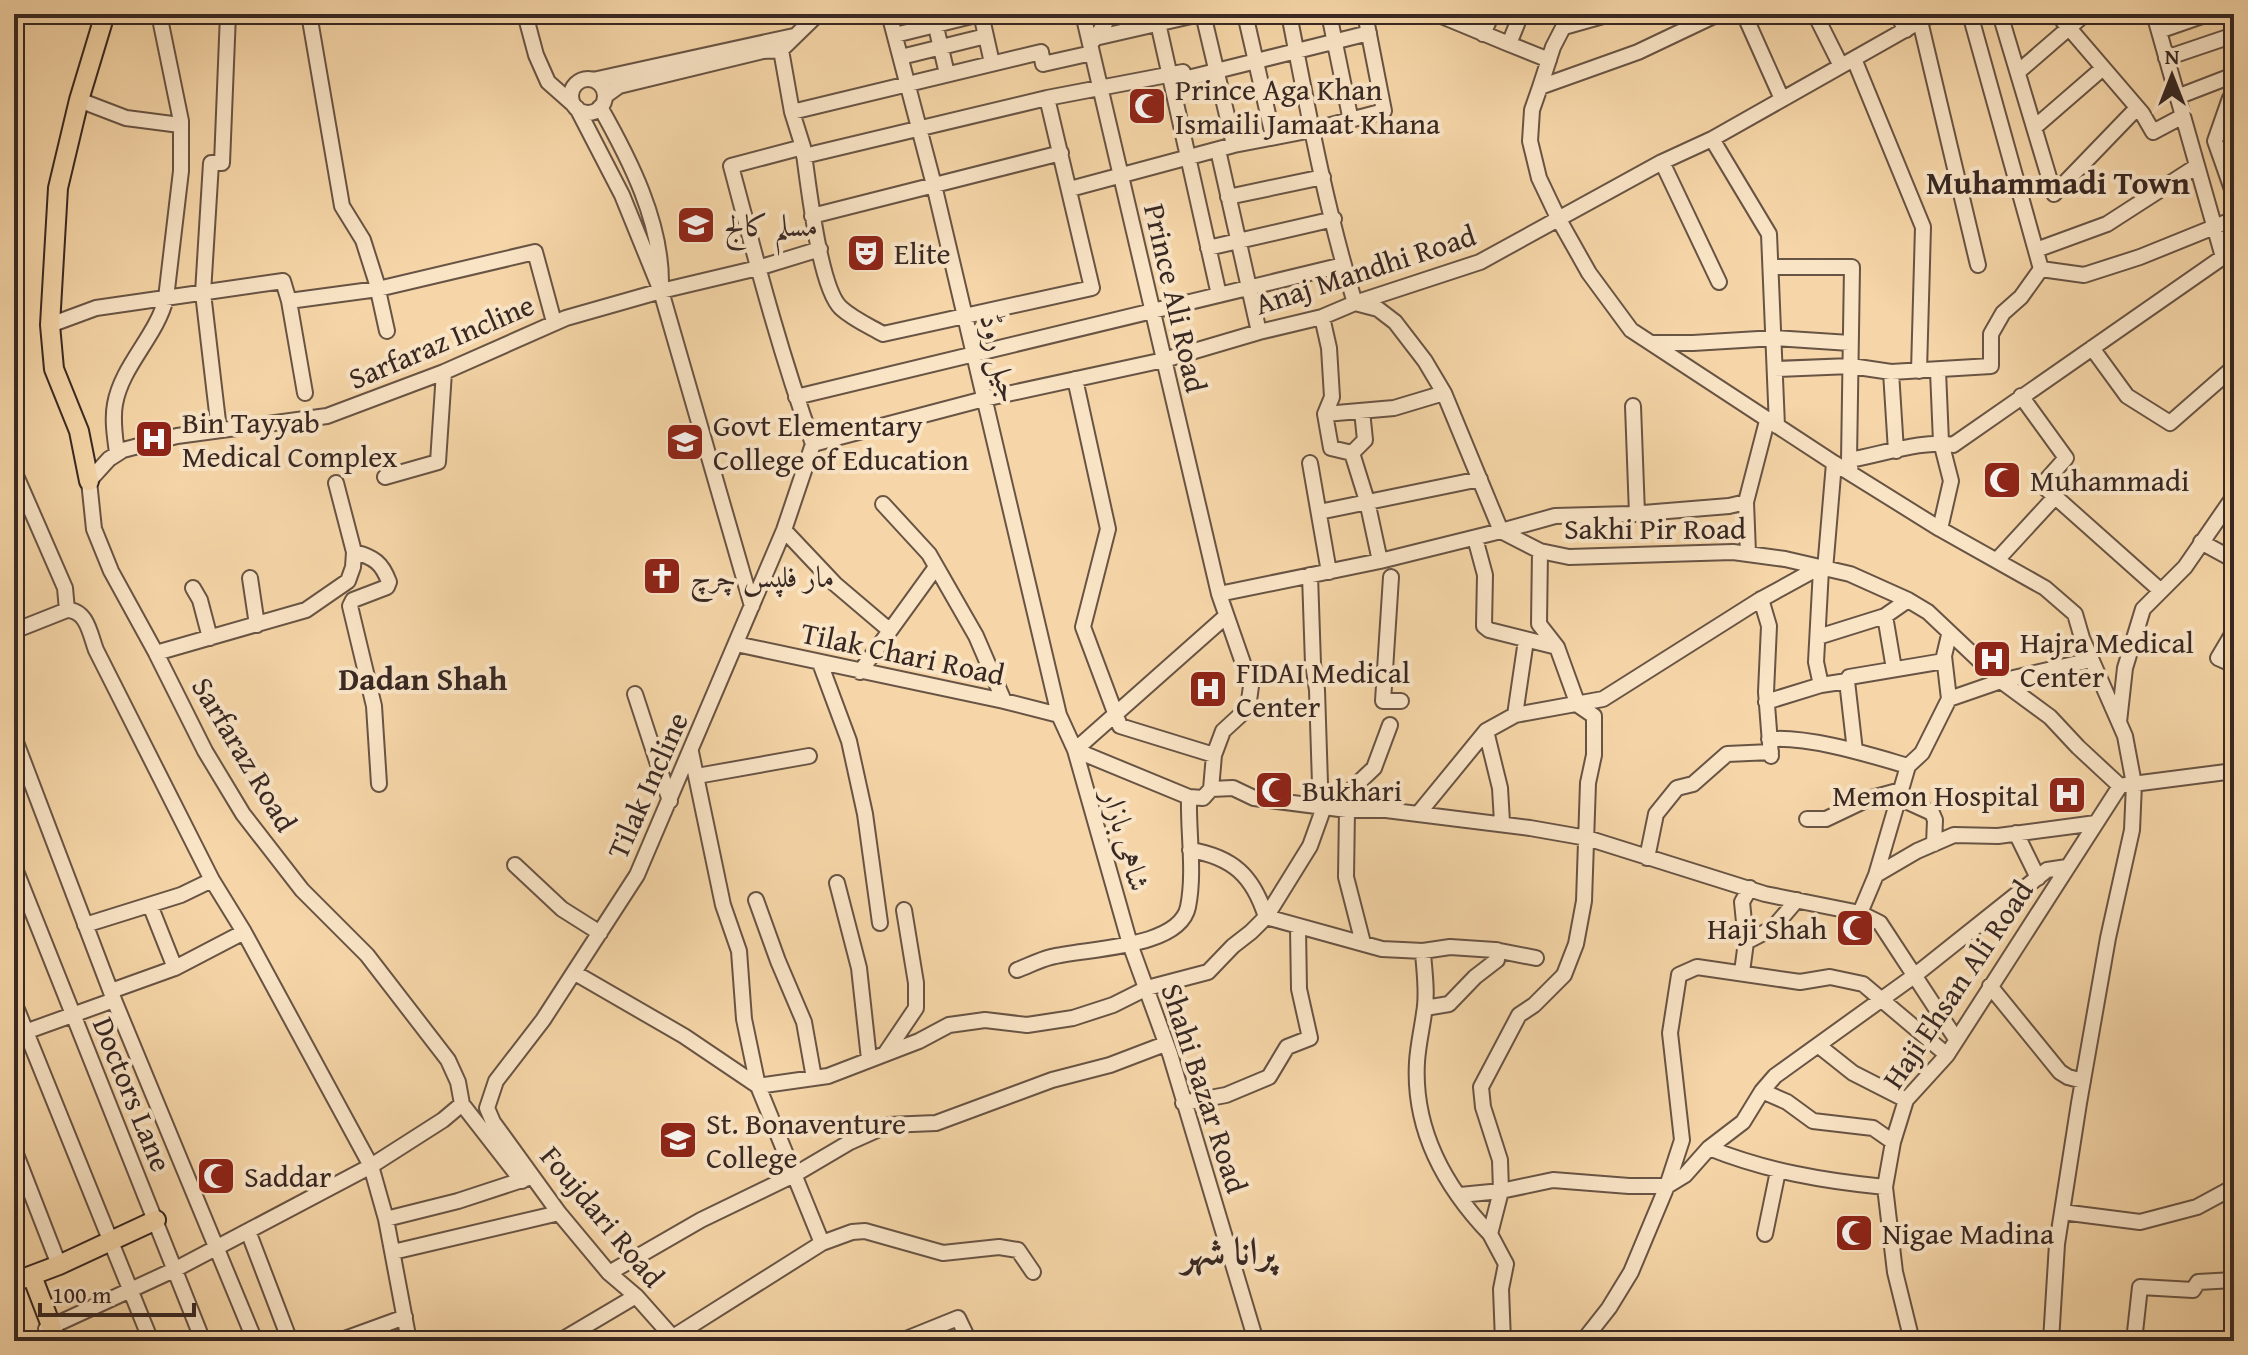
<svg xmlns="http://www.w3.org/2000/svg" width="2248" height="1355" viewBox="0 0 2248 1355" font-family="'Gentium Book Plus',Amiri,serif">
<rect width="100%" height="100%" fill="#f6d6a8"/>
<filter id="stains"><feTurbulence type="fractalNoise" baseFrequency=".0025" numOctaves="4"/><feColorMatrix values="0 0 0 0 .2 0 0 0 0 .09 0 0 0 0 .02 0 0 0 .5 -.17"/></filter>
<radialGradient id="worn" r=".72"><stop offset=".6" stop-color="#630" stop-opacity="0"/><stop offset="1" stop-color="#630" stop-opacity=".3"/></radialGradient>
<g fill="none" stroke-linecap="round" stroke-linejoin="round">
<g stroke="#685444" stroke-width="18">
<path id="minor" d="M309,14L342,206L363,240L376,281L387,331
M525,14L536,55L548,82L574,105
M889,14L934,185L1059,715L1075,750L1130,944L1170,1054L1256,1341
M933,14L947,74
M981,14L992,63
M1156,14L1219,295
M1203,14L1234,145
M1245,14L1273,136
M1289,14C1308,111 1326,209 1355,303L1378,309L1395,322L1425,361L1444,393L1501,531L1555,516L1631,514L1729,506L1746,502
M1329,14L1351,121
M1521,14L1509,44L1549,60
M1570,14L1553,47L1540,87L1532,110L1530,141L1539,178L1558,218L1589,273L1631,330L1834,463L1940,529L2045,588L2075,614L2082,638L2125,736L2134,784L2132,830L2108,938L2079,1103L2057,1244L2051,1341
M1744,14L1782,99
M1815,14L1841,66
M1897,14L1906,30
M1970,14L2041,269
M2000,14L2054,194L2137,108
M2057,14L2142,113L2153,132L2183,116
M1439,15L1509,44
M1920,21L1978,265
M1564,27L1610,14
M2159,31L2208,14
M1483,34L1492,14
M895,35L980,14
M1095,38L1200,14
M1094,40L1111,14
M901,57L986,36
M2166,58L2234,35
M1854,59L1923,227L1919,371
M2018,72L2085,14
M571 96a17 17 0 1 1 34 0a17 17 0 1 1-34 0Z
M593,80L794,36
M1540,87L1638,52L1718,14
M605,96L619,86L763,51L781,50
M2177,97L2234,75
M2230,98L2215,141L2234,195
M79,100L126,118L180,125
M600,107C630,160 661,221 661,282
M577,108L622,195L661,291L752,606
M792,112L1041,52L1043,64L1092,53
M2035,127L2103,68
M1712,139L1769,234L1777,426
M803,147C808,180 819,288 841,308C853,319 869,326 883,334L1092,288L1047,98L1183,72L1184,79L1369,33
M1218,150L1259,332
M804,156L1047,98
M1662,162L1719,282
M1070,189L1234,145L1312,130L1384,111L1365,14
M1228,197L1323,177
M812,216L1061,153
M1208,248L1334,219
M2036,250L2107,224L2197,166
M1771,267H1852L1849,460
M2041,269L2084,275L2140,257L2234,219
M1322,317L1329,348L1332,397L1325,414L1331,448L1352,453L1367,501L1380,561
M50,325L96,308L283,281L289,301
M1651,343H1693L1775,338L1850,343
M2092,348L2127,396L2170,423L2234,367
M1775,369L1851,366L1891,372L1991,366V334L2003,313L2021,297L2041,269
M1938,371L1941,442L1951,481L1940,529
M1891,372L1896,451
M1075,379L1108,529L1083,627L1120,726L1214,755L1223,731L1248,708L1251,686L1219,594L1083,14
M305,393L289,301L378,289L535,252L554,322
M2021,396L2066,458L2042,485L2161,591
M796,397L1343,265
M1633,406L1637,514
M1325,414L1394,408L1444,393
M219,430L203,293L211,163H222L228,14
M813,444L984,399L1164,360L1259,332L1322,317L1355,303L1480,262L1662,162L1712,139L1933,14
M813,444C780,353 756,260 731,166L803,147L792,112L781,50L818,14
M117,453C115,437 112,420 115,404C122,365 157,336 166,298L181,171V121L159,14
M1352,453L1365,440L1362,411
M1310,463L1329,572
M14,471L65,588L67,610
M1851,473L1849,460C1880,455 1924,439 1953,445L2223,257L2154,14
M385,477L438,462L444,372
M883,504L929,554L976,636L1004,701
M1319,512L1480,479
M784,530L835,584L888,629
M1475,538L1485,575L1484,626L1489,630L1557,647
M2201,542L2234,560
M354,552C374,557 382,563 389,582L387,587L353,600L350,606L374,706L379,784
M1748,553L1746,502L1767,421
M1997,560L2055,497
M1821,569L1816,662L1821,685
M1825,570L1834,463
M1391,577L1383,701H1401
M250,578L257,625
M193,588L200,600L210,638
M1219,594L1380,561L1501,531L1540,551L1569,557L1733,552L1785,559L1850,574L1908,600L1928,612L2001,681L2050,717L2078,747L2120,786
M1761,599L1769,626L1766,692L1771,756
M1885,616L1894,669
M14,631L67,610C87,610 90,634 96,650L212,880L244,932L371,1166L386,1219L409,1341
M2234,631L2218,658L2234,665
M1949,635L1944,656L1949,699
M1818,637L1885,616L1908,600
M736,644L1004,701L1059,715
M156,653L306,610L348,581L353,567L354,552L336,483
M820,663L849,741L865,814L880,923
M860,672L936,567
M635,694L670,801
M1766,702L1821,685L1847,681
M1515,715L1526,640
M2119,722L2125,668L2143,609L2185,567L2234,496
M1486,731L1500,788L1502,822
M14,737L114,1000L255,1341
M1769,739C1813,737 1866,754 1908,766
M1075,750L1189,797L1203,798L1211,789L1233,788L1254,798L1347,810H1386L1530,828L1587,838L1765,894L1860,913
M1075,750L1225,617
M1855,751L1847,681L1849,677L1944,661
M691,752L723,905L739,951L744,1019L758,1086L822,1243L852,1232L865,1231L943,1253L999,1247L1018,1250L1033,1272
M697,776L809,756
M2125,785L2234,771
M1211,789L1214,755
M1899,798L1932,813L1935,820L1934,844
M1418,814L1486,731L1515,715L1603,699L1758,601L1818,568
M1807,819H1826L1868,799L1901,790
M2016,833L2038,878
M1190,850C1233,857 1253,876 1266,917
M1647,858L1656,814L1677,788L1693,784L1727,754L1771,752
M515,865L562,909L600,933
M14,866L203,1341
M1876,875L1917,851L1954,835L1998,836L2096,823
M837,883L859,968L869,1059
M756,900L778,961L804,1022L814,1078
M150,905L175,968
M1266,917L1382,949L1423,951L1450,947L1495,950L1536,958
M85,925L181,895L212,880
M1746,942L1773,928L1797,900
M1363,943L1346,877L1347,810L1354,787L1374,768L1390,725
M1423,951C1424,971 1428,993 1424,1013C1422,1029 1418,1045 1417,1062C1413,1130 1445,1187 1490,1234
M1017,970C1028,966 1039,960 1051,957C1085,948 1179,949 1188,907C1195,872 1188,833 1189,797
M1742,972L1746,942L1742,902L1750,888
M575,973L684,1036L758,1086L828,1076L919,1041L949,1025L985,1020L1027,1025L1073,1018L1113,1005L1147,988L1208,972L1233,946L1251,932L1266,917L1310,846L1324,807L1320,784L1317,690L1313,664L1310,575
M1990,986L2060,1072L2068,1077L2083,1081
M111,991L175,968L244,932
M14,1002L151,1341
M1425,1008L1449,1004L1475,977L1497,960V950
M14,1036L114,1000
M1956,1039L1880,923L1860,913L1876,875L1908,766L1922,753L1949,699L2001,681L2091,660
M1819,1046L1853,1073L1906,1100
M885,1054L916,1008V983L904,910
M1762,1091L1787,1102L1813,1121L1873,1128L1893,1142
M1183,1103L1226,1095L1269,1077L1287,1047L1310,1038L1299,989L1298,928
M1709,1148C1766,1171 1824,1181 1885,1187
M14,1149L59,1265
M522,1181L462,1104L458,1082L448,1060L367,955L302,890L243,814L205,751L156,653L111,571L94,529L89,481L109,459L123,450L177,436L327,416L444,372L566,318L661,291L758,268L820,249
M1460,1195L1501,1191L1553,1180L1629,1186H1667L1685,1175L1709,1148L1743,1122L1762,1091L1775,1076L1914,976L2047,870L2067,867
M2062,1212L2140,1222L2197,1207L2234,1187
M386,1219L458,1201L528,1178
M248,1231L290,1341
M1765,1234L1778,1171
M393,1252L559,1213
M609,1273L701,1220L794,1175L850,1142L888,1125L936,1123L1052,1080L1110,1065L1165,1044
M46,1329L176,1269L371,1166L443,1120L462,1104
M673,1337L822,1243
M339,1341L405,1317
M560,1341L636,1296
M676,1341L636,1296L609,1273L559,1213L493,1122L487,1108L496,1081L543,1020L637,875L784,530L813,444
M901,1341L958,1318L969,1341
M1503,1341L1501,1289L1506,1264L1490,1234L1501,1191L1500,1160L1483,1107L1481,1087L1519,1015L1534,1005L1564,975L1576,944L1584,901L1588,783L1594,755V716L1578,705L1557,647L1539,624L1540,551
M1583,1341L1609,1308L1631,1272L1667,1186L1682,1140L1670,1033L1679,975L1697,967L1800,982L1830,977L1863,984L1947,1055
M1912,1341L1895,1272L1885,1187L1893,1142L1906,1100L1947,1055L2120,786
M2134,1341L2140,1287L2193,1290L2198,1282L2234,1280"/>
</g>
<g stroke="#382823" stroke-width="22">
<path id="major" d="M89,481L79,431L54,369L50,325L58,188L79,100L105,14
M32,1276L57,1341
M14,1282L59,1265L156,1220"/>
</g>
<use href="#minor" stroke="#f9e4c6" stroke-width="14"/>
<use href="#major" stroke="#f6d6a8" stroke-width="18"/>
</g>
<defs>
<g id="mosque-square" transform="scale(2)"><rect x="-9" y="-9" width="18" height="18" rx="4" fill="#8f2418" stroke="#f9e4c6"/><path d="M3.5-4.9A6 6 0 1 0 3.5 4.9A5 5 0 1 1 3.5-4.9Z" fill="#fff"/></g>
<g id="university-square" transform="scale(2)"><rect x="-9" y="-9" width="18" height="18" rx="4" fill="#8f2418" stroke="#f9e4c6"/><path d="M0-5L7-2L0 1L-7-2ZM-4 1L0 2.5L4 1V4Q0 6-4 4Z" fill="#fff"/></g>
<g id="theatre-square" transform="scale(2)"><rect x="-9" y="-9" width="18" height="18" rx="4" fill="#8f2418" stroke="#f9e4c6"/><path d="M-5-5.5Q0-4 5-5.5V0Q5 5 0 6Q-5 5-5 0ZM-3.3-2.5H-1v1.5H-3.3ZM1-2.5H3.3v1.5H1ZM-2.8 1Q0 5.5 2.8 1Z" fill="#fff"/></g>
<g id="hospital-square" transform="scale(2)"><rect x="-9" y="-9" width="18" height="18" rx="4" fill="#8f2418" stroke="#f9e4c6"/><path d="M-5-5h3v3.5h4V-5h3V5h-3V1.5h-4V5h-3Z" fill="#fff"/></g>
<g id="church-square" transform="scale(2)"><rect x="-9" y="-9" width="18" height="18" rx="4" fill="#8f2418" stroke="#f9e4c6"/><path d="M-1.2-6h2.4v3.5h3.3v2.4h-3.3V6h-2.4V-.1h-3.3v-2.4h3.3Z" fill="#fff"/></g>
</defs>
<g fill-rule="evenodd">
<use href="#mosque-square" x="1147" y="106"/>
<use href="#university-square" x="696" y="225"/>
<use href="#theatre-square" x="866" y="253"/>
<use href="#hospital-square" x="154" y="439"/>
<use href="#university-square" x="685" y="442"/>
<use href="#mosque-square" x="2002" y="480"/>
<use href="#church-square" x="662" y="576"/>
<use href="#hospital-square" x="1992" y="659"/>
<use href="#hospital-square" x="1208" y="689"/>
<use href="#mosque-square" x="1274" y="790"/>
<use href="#hospital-square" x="2067" y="795"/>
<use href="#mosque-square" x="1855" y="928"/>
<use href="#university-square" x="678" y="1140"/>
<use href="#mosque-square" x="216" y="1176"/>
<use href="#mosque-square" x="1854" y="1233"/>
</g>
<g text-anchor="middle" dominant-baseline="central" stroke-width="8" stroke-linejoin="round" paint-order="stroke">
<g font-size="30" fill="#382823" stroke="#f9e4c6" text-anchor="start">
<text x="1175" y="89">Prince Aga Khan<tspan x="1175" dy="34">Ismaili Jamaat Khana</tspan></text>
<text x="724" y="225">مسلم کالج</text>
<text x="894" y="253">Elite</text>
<text x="182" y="422">Bin Tayyab<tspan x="182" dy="34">Medical Complex</tspan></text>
<text x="713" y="425">Govt Elementary<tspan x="713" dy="34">College of Education</tspan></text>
<text x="2030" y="480">Muhammadi</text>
<text x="690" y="576">مار فلپس چرچ</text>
<text x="2020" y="642">Hajra Medical<tspan x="2020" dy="34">Center</tspan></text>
<text x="1236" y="672">FIDAI Medical<tspan x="1236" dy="34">Center</tspan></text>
<text x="1302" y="790">Bukhari</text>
<text x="2039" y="795" text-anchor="end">Memon Hospital</text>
<text x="1827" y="928" text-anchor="end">Haji Shah</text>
<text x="706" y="1123">St. Bonaventure<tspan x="706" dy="34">College</tspan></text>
<text x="244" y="1176">Saddar</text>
<text x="1882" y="1233">Nigae Madina</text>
</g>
<g font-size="30" fill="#382823" stroke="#f9e4c6">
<text transform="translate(1365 269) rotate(-18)">Anaj Mandhi Road</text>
<text transform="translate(1176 298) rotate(77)">Prince Ali Road</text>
<text transform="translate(441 341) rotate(-23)">Sarfaraz Incline</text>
<text transform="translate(1001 358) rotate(77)">جیل روڈ</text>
<text x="1655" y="528">Sakhi Pir Road</text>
<text transform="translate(903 653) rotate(12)">Tilak Chari Road</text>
<text transform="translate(245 754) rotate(59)">Sarfaraz Road</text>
<text transform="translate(647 785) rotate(-66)">Tilak Incline</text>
<text transform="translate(1127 840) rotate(74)">شاہی بازار</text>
<text transform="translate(1957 984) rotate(-56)">Haji Ehsan Ali Road</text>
<text transform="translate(1205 1088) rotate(72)">Shahi Bazar Road</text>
<text transform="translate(133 1094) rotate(68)">Doctors Lane</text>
<text transform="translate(603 1216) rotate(50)">Foujdari Road</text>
</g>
<g font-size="32" font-weight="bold" fill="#382823" stroke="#f9e4c6">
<text x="2058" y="182">Muhammadi Town</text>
<text x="423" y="678">Dadan Shah</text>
</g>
<g font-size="38" font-weight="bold" fill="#382823" stroke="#f9e4c6">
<text x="1229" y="1250">پرانا شہر</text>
</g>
</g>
<rect width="2248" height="1355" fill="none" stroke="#f6d6a8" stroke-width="48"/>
<rect x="16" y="16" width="2216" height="1323" fill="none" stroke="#382823" stroke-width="4"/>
<rect x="24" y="24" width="2200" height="1307" fill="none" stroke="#382823" stroke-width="2"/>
<g transform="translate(2172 76)" stroke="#f9e4c6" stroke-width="6" paint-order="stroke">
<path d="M0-6L14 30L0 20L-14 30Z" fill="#382823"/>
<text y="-12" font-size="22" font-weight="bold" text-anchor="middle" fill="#382823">N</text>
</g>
<path d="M40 1303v12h154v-12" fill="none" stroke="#382823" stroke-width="4"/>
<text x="52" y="1303" font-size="24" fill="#382823" stroke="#f9e4c6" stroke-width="6" paint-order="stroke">100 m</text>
<rect width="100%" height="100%" filter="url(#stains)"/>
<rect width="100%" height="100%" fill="url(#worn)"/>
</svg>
